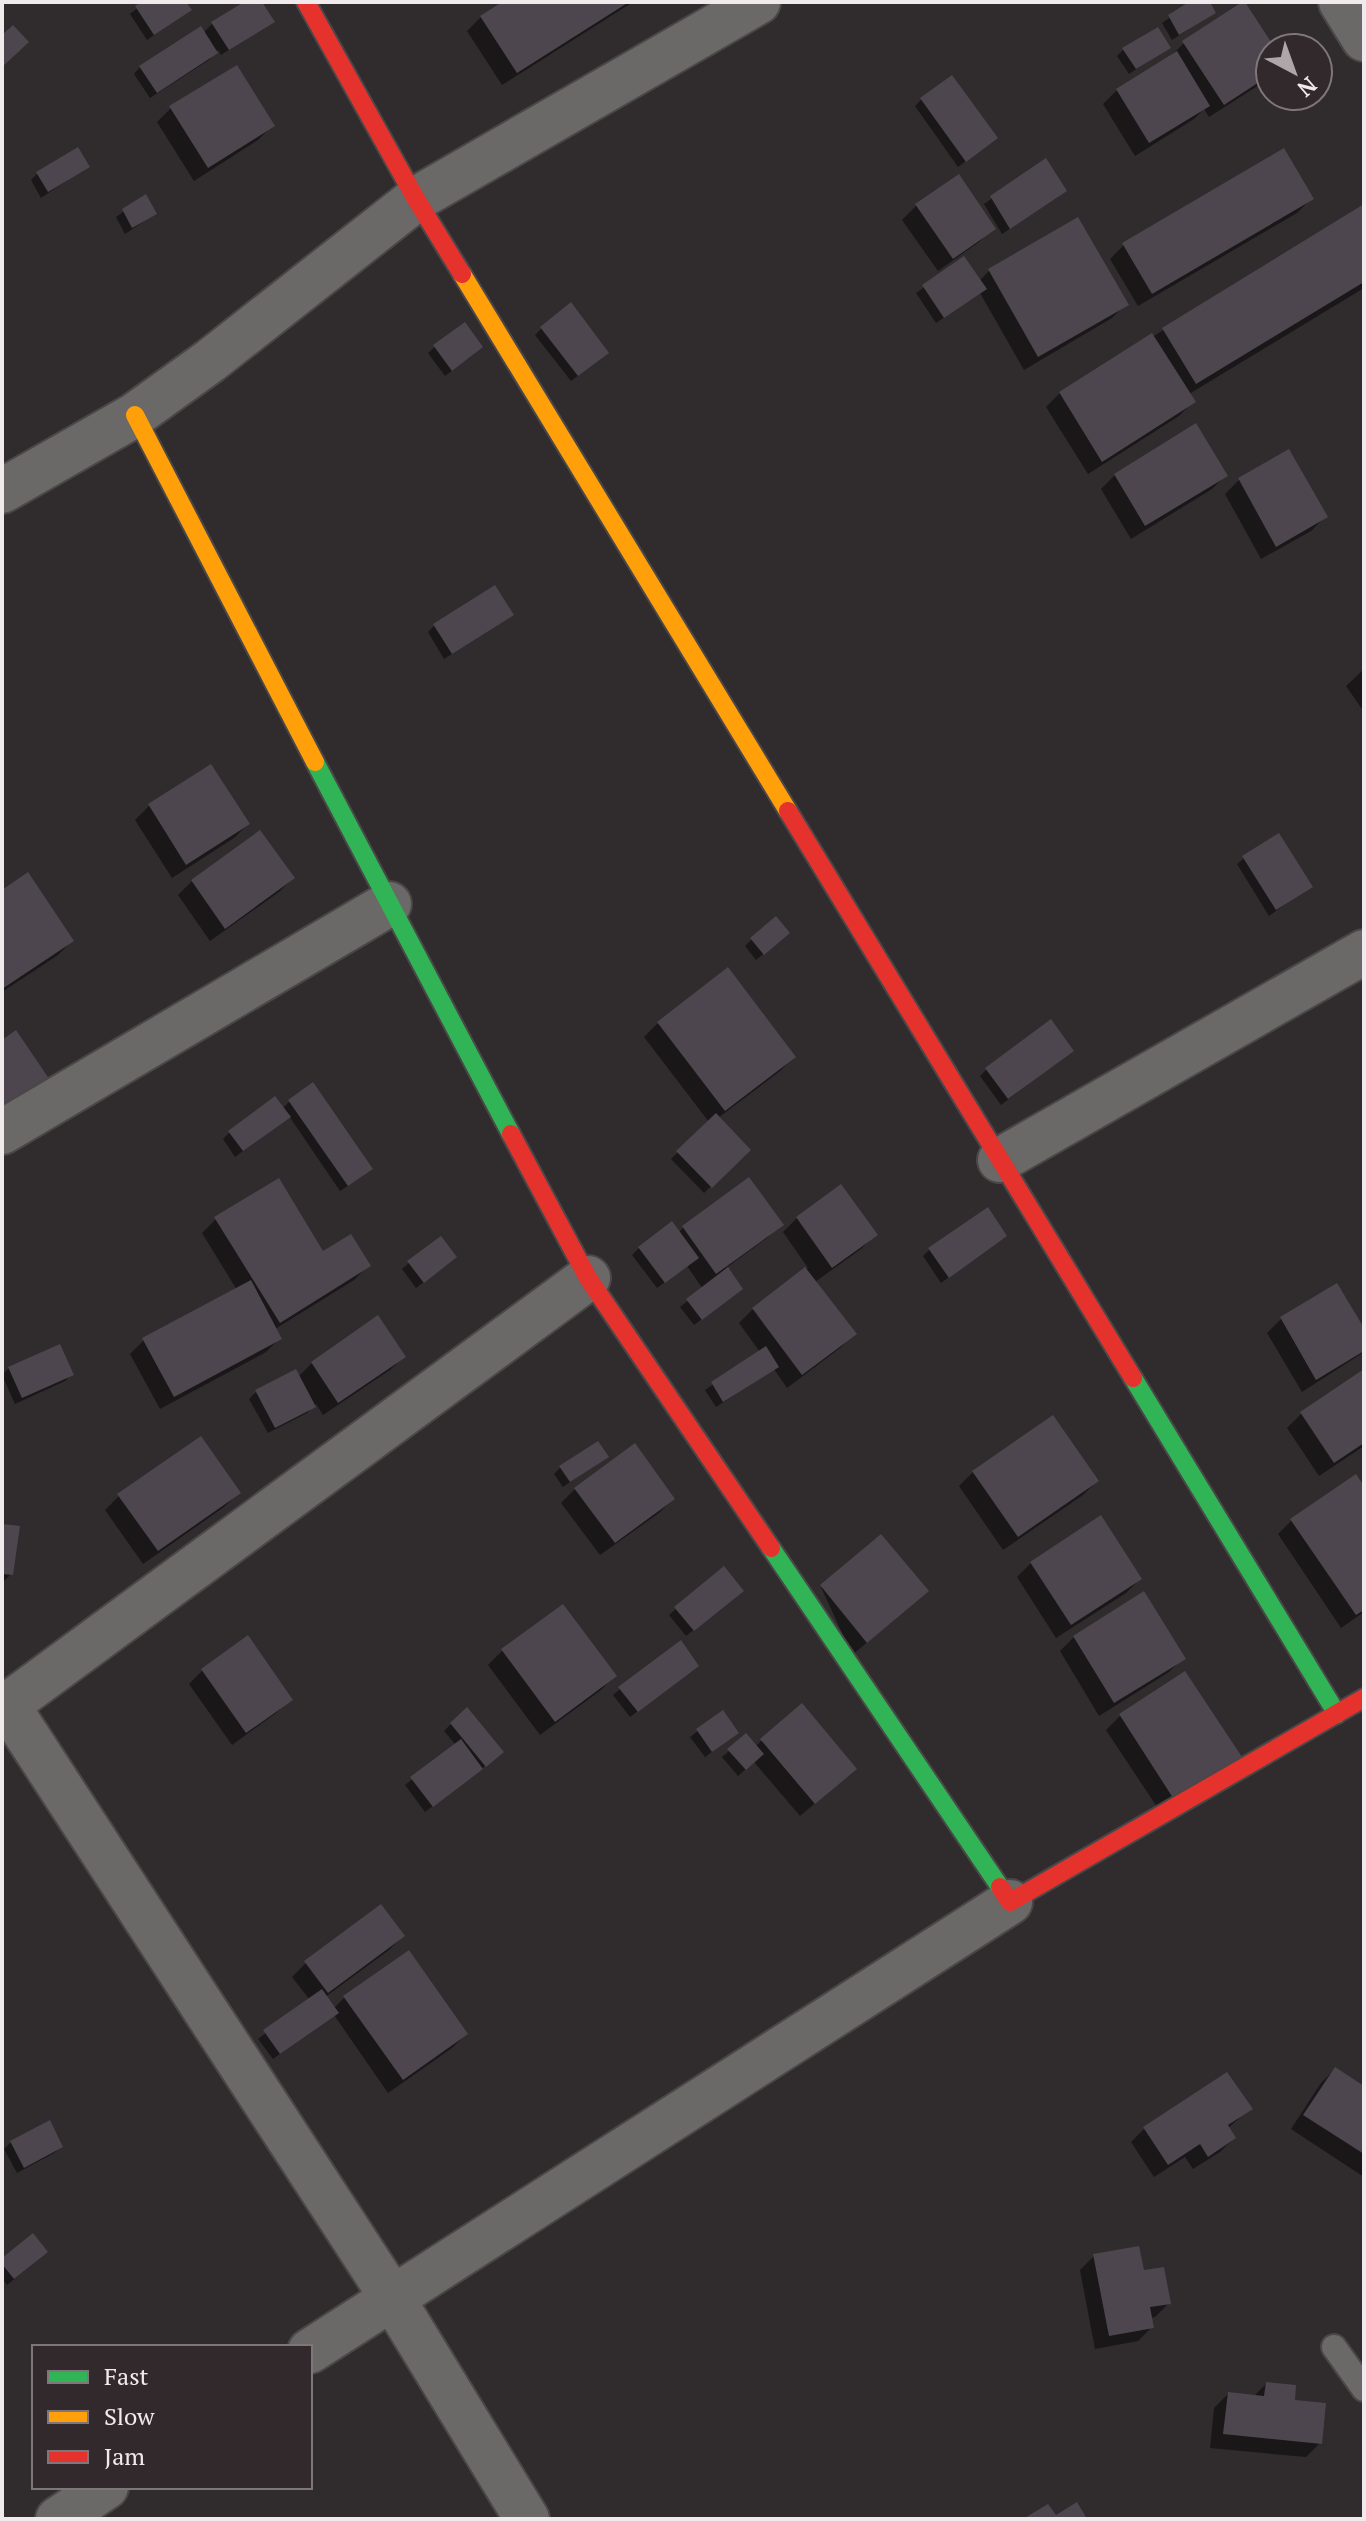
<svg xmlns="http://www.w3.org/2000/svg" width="1366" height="2521" viewBox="0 0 1366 2521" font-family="'PT Serif',serif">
<rect width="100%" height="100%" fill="#302b2d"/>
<path fill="#0007" d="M145,2H184L189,10L147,40L130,14Z
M248,2H260L272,22L221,55L218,50L209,60L150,98L134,74L140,67L203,33L212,24Z
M506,2H633L502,85L467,31L481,17Z
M1193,2H1208L1214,13L1172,40L1162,23Z
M1184,43L1273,48H1270V78L1209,117L1204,109L1194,119L1135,156L1103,104L1117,90L1170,57Z
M1168,48L1129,74L1117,56L1124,49Z
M921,100L989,144L958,167L915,106Z
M171,108L272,126L258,140L194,181L157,122Z
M1046,161L1058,197L1002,234L984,204Z
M88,166L41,198L31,180L38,173Z
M958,176L993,228L979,242L938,271L902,220L916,206Z
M145,197L155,214L125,234L116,217Z
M1311,199L1297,213L1138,306L1110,259L1124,245Z
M1364,208V288L1189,394L1193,402L1179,416L1088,474L1046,407L1060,393Z
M964,259L979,281L990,270L1126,304L1112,318L1024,370L980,293L936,323L916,293Z
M542,328L600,359L571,381L535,335Z
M435,347L474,354L445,376L428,353Z
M1289,452L1325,517L1311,531L1261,559L1225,494L1239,480Z
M1115,475H1226L1212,489L1131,539L1101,489Z
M512,615L444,659L428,632L434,626Z
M1364,669V712L1346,686Z
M210,767L248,824L234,838L172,878L135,820L149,806Z
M1244,858L1311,886L1269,916L1237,864Z
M293,878L279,892L210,941L178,895L192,881Z
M2,892L72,941L58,955L2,992Z
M752,939L781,940L756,960L745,946Z
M658,1023L794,1057L780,1071L718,1118L748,1150L704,1193L671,1159L709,1122L644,1037Z
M1072,1051L1001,1105L980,1076L987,1069Z
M290,1101L364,1175L340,1191L289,1116L235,1157L223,1139L230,1132L282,1109Z
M797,1218L875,1235L861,1249L815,1282L854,1334L840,1348L787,1388L774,1369L716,1407L705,1390L760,1352L739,1323L753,1309L808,1268L783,1232Z
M216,1219L368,1266L354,1280L275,1329L280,1338L266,1352L160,1409L130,1354L144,1340L237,1290L202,1233Z
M781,1225L767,1238L726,1268L734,1295L694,1325L680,1307L703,1289L687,1266L657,1288L632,1255L639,1248L678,1233L683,1228Z
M1005,1236L941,1283L923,1256L930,1249Z
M409,1263L448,1264L416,1288L402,1269Z
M1337,1285L1364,1332V1352L1302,1392L1267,1333L1281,1319Z
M404,1357L390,1370L323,1415L316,1404L307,1413L268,1433L249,1399L256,1392L295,1372L298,1377L312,1363Z
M9,1368L71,1375L65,1381L15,1404L2,1375Z
M1364,1372V1446L1319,1476L1287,1428L1301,1414Z
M606,1457L563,1487L554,1474L561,1467Z
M973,1472L1097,1481L1083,1495L1003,1550L959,1486Z
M575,1489L673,1499L659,1513L600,1555L561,1503Z
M1364,1490V1612L1341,1628L1278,1534L1292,1520Z
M238,1493L224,1507L143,1564L105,1510L119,1496Z
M2,1526L11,1574L4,1581H2Z
M1031,1563L1140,1579L1126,1593L1056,1638L1017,1577Z
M821,1587L912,1605L852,1655Z
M735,1598L686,1636L669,1615L676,1609Z
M563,1606L614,1676L601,1690L540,1735L488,1665L502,1651Z
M1074,1637L1183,1658L1169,1672L1099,1716L1060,1651Z
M203,1670L290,1700L276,1713L232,1745L189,1684Z
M690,1672L630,1717L613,1695L620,1689Z
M723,1712L737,1733L705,1757L690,1737Z
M1120,1716L1239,1757L1161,1813L1106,1730Z
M451,1724L494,1759L425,1812L405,1785L456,1745L444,1731Z
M762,1740L855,1769L800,1816L754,1762L738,1776L722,1757L729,1751L755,1747Z
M403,1936L389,1950L325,1997L333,2009L345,1997L466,2034L452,2048L388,2093L334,2015L273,2059L258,2039L310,2000L292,1977L306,1963Z
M1335,2069L1364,2088V2177L1291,2129L1321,2083Z
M1250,2109L1228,2128L1234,2138L1220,2152L1193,2169L1185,2157L1154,2177L1131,2142L1145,2128Z
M11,2142L61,2147L54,2153L17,2173L4,2149Z
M1094,2256L1169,2303L1155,2317L1150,2318L1152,2327L1138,2341L1095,2349L1080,2270Z
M39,2259L7,2285L2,2279V2261Z
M1266,2384L1293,2401L1320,2443L1306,2457L1210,2448L1214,2408L1228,2394L1253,2397Z"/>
<path fill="#4e464e" d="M141,2H186L192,10L154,35L135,6Z
M244,2H262L275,22L229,50L211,22Z
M502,2H629L517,73L480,16Z
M1189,2H1210L1216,13L1179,35L1168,15Z
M1242,2H1245L1275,48H1270V75L1224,105L1182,41Z
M13,25L29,42L2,67V35Z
M201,26L218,53L157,93L139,66Z
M1158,27L1171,48L1136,69L1122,48Z
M1177,51L1210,106L1149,143L1116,89Z
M237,65L275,126L208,168L169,106Z
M952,75L998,138L966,162L920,98Z
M78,147L90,167L48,192L36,172Z
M1284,148L1314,199L1152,294L1122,243Z
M1046,158L1067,191L1010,229L990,196Z
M959,174L996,229L953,259L915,204Z
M146,194L157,214L132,228L122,209Z
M1364,204V282L1196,384L1162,328Z
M1078,217L1129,305L1038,357L988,269Z
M964,256L987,289L944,318L922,285Z
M571,302L609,353L578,376L540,327Z
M465,322L483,347L452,371L433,345Z
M1152,333L1196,402L1102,462L1059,392Z
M1196,423L1228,476L1145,526L1114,474Z
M1289,449L1328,517L1276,547L1238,478Z
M495,585L514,615L452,654L433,624Z
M211,764L250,824L186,865L148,804Z
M260,830L295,878L225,929L191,880Z
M1279,833L1313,887L1276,910L1242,856Z
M28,872L74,941L2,989V890Z
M776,916L790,933L764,955L750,938Z
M728,967L796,1057L725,1111L657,1022Z
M1051,1019L1074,1051L1008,1099L985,1068Z
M16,1030L52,1083L2,1117V1040Z
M313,1082L373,1169L348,1186L288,1100Z
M275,1096L291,1117L243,1151L228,1131Z
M716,1113L751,1150L712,1188L676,1151Z
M749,1177L784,1225L716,1274L682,1226Z
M279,1178L323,1251L351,1234L371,1266L280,1323L214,1217Z
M841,1184L878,1235L832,1268L796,1217Z
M988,1207L1007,1236L949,1278L928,1248Z
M672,1221L699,1258L665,1283L638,1247Z
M441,1236L457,1257L424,1283L407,1261Z
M728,1267L743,1289L702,1320L686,1299Z
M805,1267L857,1334L802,1375L752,1308Z
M251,1280L282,1339L174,1397L142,1338Z
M1337,1283L1364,1328V1351L1316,1380L1280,1317Z
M378,1315L406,1357L338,1403L311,1362Z
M60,1344L74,1375L22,1398L8,1367Z
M766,1346L779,1367L723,1402L711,1382Z
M296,1369L316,1407L275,1428L255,1390Z
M1364,1369V1443L1334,1463L1300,1412Z
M1053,1415L1099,1481L1018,1537L972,1471Z
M201,1436L241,1493L158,1551L117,1494Z
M598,1441L609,1457L570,1482L559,1466Z
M635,1443L675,1499L615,1543L574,1488Z
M1356,1474L1364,1486V1610L1356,1615L1290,1519Z
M1101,1515L1142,1579L1071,1625L1030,1562Z
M2,1524L20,1526L13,1575L2,1574Z
M881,1534L929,1591L867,1643L820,1585Z
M724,1566L744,1591L694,1631L674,1607Z
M1144,1591L1186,1659L1114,1703L1073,1636Z
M563,1604L617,1676L555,1722L501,1649Z
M248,1635L293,1700L246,1733L201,1669Z
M681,1640L699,1666L638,1712L618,1687Z
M1185,1671L1242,1757L1175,1801L1119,1714Z
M802,1703L857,1769L815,1804L760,1739Z
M467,1707L504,1752L486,1767L450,1723Z
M723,1710L739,1733L712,1752L696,1729Z
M746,1733L764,1754L746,1770L727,1749Z
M461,1739L483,1769L433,1807L410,1777Z
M381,1904L405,1936L328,1993L304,1961Z
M409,1950L468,2034L403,2080L343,1996Z
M322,1989L339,2013L280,2054L263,2030Z
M1335,2067L1364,2086V2154L1303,2115Z
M1227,2072L1253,2109L1228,2125L1236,2138L1208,2157L1200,2144L1168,2165L1143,2127Z
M50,2120L63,2147L24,2168L10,2141Z
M33,2233L48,2252L14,2279L2,2264V2258Z
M1139,2246L1144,2270L1164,2267L1171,2304L1150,2307L1154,2328L1109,2336L1093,2254Z
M1266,2382L1296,2385L1295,2400L1326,2403L1322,2444L1223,2434L1228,2392L1264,2396Z
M1077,2502L1087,2519H1023L1048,2504L1056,2515Z"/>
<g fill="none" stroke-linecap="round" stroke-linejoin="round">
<g stroke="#4a4748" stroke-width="28">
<path id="lane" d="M1334,2347L1364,2389"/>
</g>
<g stroke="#4a4748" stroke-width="48">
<path id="street" d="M1341,2L1364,39
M2,491L135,415L210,361L416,199L758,2
M2,1132L389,904
M1000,1160L1364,952
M7,1705L391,2296L527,2519
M2,1709L588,1278
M310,2351L1010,1902
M58,2519L106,2487"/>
</g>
<g stroke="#4a4748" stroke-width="22">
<path id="fast" d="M315,762L511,1134
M1133,1378L1337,1714
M771,1548L1000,1887"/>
</g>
<g stroke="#4a4748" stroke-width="22">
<path id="slow" d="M462,274L788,811
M135,415L315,762"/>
</g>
<g stroke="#4a4748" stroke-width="22">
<path id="jam" d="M306,2L416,199L462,274
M788,811L1133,1378
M511,1134L588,1278L771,1548
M1000,1887L1010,1902L1364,1698"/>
</g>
<use href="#lane" stroke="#6b6868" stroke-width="24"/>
<use href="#street" stroke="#6b6868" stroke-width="44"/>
<use href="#fast" stroke="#30b455" stroke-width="18"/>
<use href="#slow" stroke="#ff9f0a" stroke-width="18"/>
<use href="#jam" stroke="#e5322d" stroke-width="18"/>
</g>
<rect width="1366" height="2521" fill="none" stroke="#f1eaed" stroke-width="8"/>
<rect x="32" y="2345" width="280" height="144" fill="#32292d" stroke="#7e767a" stroke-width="2"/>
<rect x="48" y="2371" width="40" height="12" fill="#30b455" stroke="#7e767a" stroke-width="2"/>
<text x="104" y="2385" font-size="24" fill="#f1eaed">Fast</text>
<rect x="48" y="2411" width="40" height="12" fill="#ff9f0a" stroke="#7e767a" stroke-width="2"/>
<text x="104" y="2425" font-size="24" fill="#f1eaed">Slow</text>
<rect x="48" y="2451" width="40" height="12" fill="#e5322d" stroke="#7e767a" stroke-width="2"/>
<text x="104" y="2465" font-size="24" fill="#f1eaed">Jam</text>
<g transform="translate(1294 72) rotate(139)"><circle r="38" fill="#32292d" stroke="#7e767a" stroke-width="2"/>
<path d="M0-6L14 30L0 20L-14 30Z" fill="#ada7aa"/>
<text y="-12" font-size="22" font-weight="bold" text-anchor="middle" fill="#f1eaed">N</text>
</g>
</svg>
